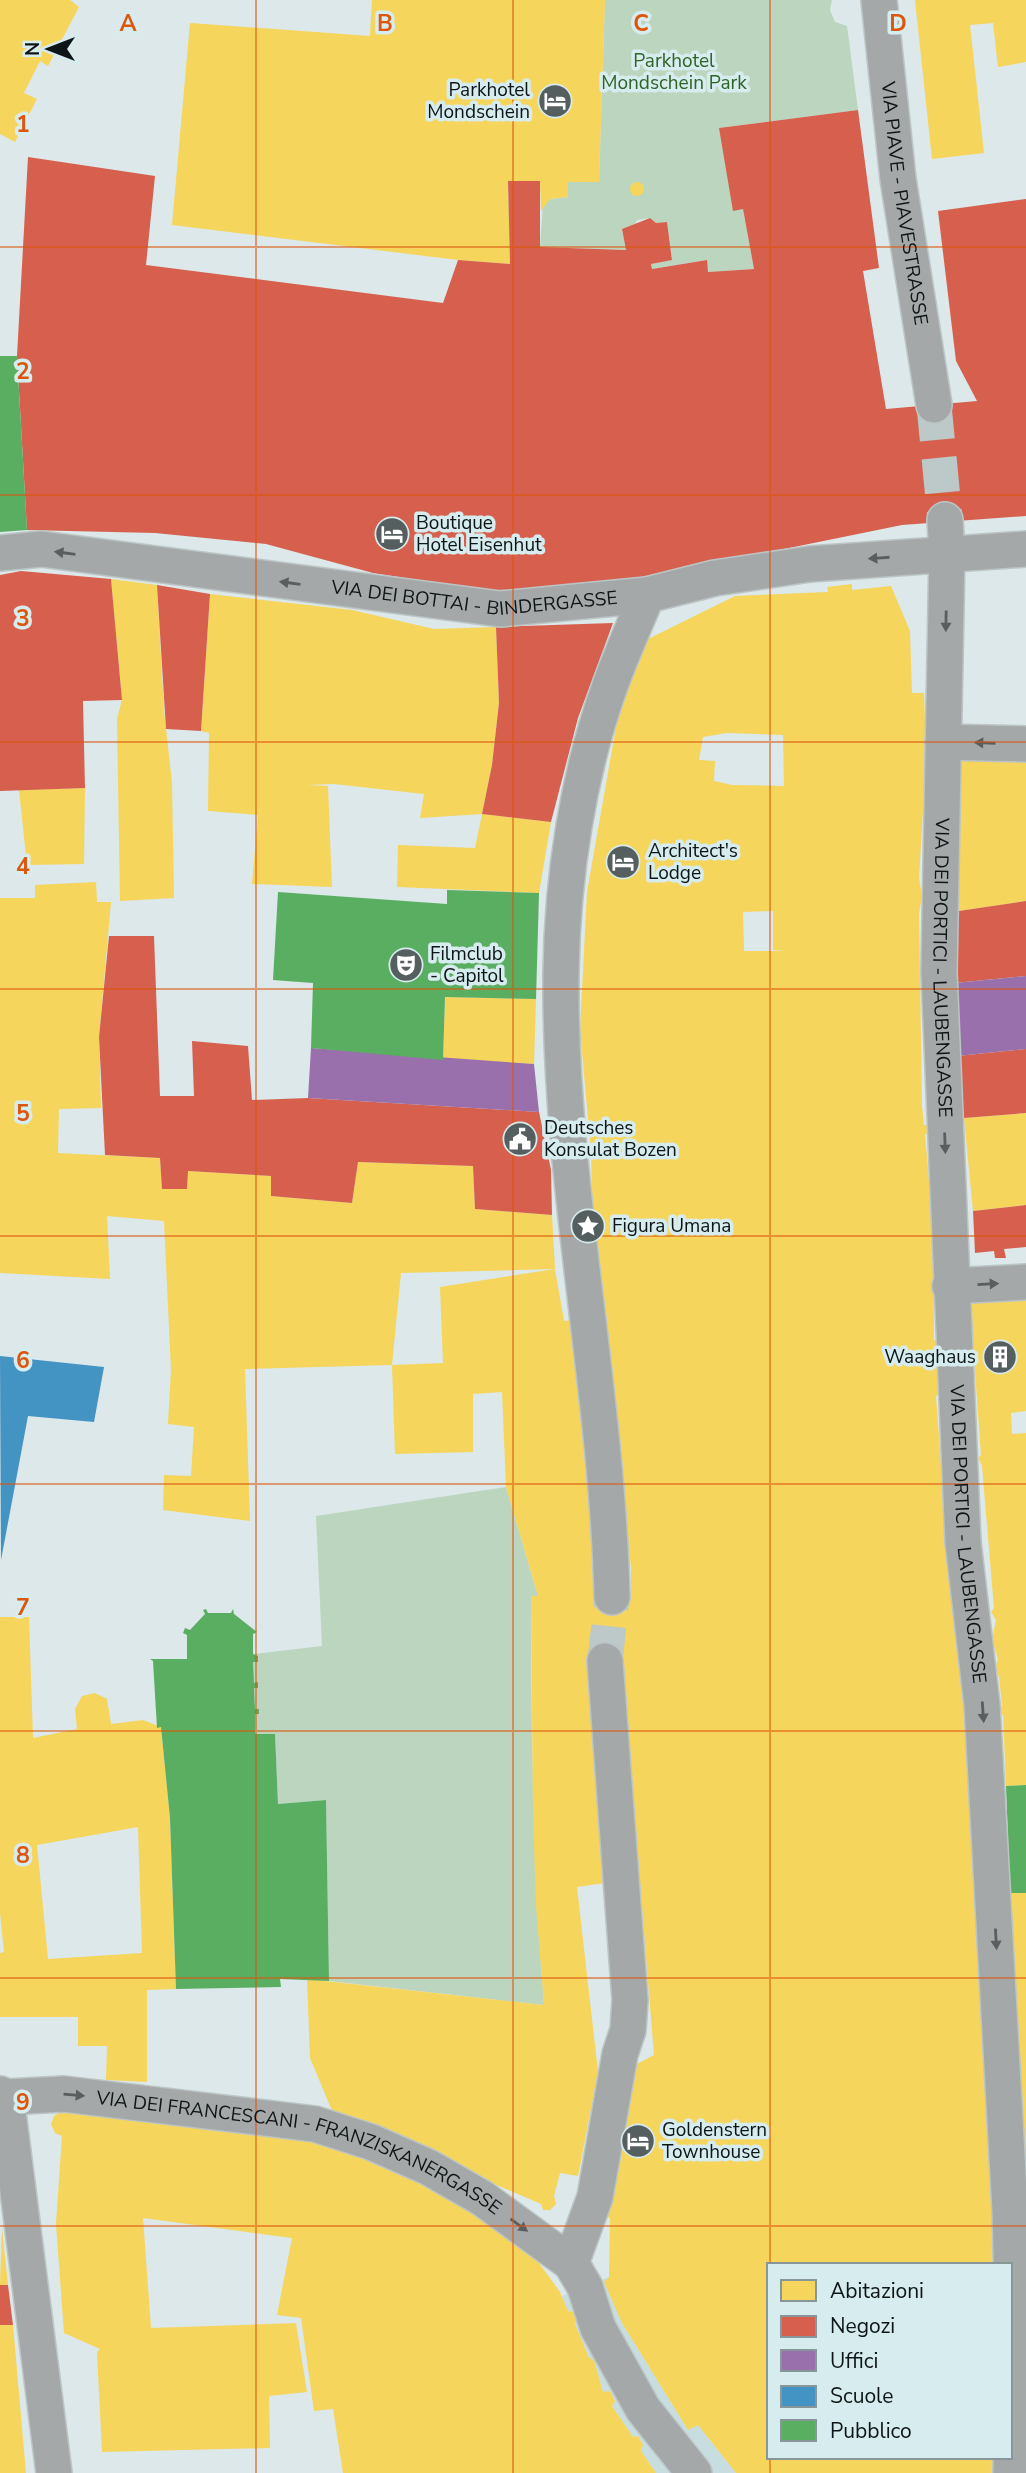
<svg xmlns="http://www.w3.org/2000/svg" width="1026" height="2473" viewBox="0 0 1026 2473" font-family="'Nunito Sans',sans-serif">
<rect width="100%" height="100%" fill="#dce8e9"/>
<path fill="#c7dddf" d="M609,2277L622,2323L688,2430L698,2425L736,2473H656L641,2451L643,2445L638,2436L633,2437L612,2406L615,2401L610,2392H603L594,2361L589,2358L575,2324L576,2312L568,2311L562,2296Z"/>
<path fill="#bcd5be" d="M605,0H832L830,10L835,22L847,26L858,110L720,128L743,209L754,269L708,272L706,260L652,269L651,264L672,259L667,222L656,223L650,218L637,220L633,227L622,229L626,250L540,247L543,204L550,199L568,197V182H599Z
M506,1487L538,1596H531C531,1733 533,1869 544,2005L329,1981L326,1800L278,1804L275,1734H255V1714H259V1709H255L254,1688H258V1683H254L253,1662H258V1657L253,1654L322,1646L316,1516Z"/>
<path fill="#f6d55c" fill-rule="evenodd" d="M0,0H70L79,7L48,66L40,61L24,93L37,99L15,142L0,134Z
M372,0H605L599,182H568V197L550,199L541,211L540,181H508L510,264L458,260L172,225L190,23L370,36Z
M915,0H1026V62L998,67L993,23L970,25L984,153L932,159Z
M630 189a7 7 0 1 1 14 0a7 7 0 1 1-14 0Z
M111,579L157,585L164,711L172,783L174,898L120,901L117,719L122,700Z
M852,584V590L891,586L910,631L912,693H924L925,721L928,723L919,878L922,896L919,913L922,1106L924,1125H927L928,1134H925L934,1241V1340L938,1342L935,1349L939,1394L936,1396L942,1479L962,1640L997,2265H769V2457H996L995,2473H736L698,2425L688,2430L622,2323L604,2282L609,2277L610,2218L604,2215L608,2203H612L633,2066L654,2055L622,1662L612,1882L577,1887L598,2072L578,2176L560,2173L554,2196L556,2204L550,2210H543L541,2204L499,2186L338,2125L310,2058L307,1979L544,2005L536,1905L533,1814L531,1596H538L506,1487L502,1392L473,1394V1452L395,1454L392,1365L245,1369L250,1521L163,1510L164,1475L191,1476L194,1427L168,1424L171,1370L164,1221L107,1216L110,1279L0,1273V898H35V885L96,882L97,902H111L99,1037L101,1108L59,1109L58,1153L160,1158L162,1189H187L188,1171L271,1176V1196L352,1203L358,1162L473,1166L475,1209L552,1215L555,1269L564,1321L571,1320L598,1597L631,1594V1567L594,1278L591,1152L580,1030L587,892L616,727L644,641L735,596L828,592L827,587ZM726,733L783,735L784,786L732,785L714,781L715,761L699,760L703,737ZM773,911V950L785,951H744L743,912ZM555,1269L440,1287L443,1363L392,1365L401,1273Z
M210,594L352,610L434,629L496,627L499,703L492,765L482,814L551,822L539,893L397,887L398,845L475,848L482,814L420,818L424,794L334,784L307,785L328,786L332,887L252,884L258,815L208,811L209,733L201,731Z
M958,756L1026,762V901L952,912Z
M85,788L84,864L27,865L19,790Z
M445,997L536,999L534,1064L443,1060Z
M1026,1113V1205L973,1211L964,1118Z
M1026,1300V1411L1011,1413L1012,1434L1026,1433V1785L1006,1786L1003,1715L999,1713L1002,1705L999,1677L995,1668L998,1659L992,1640L996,1620L991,1612L994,1608L982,1466L978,1458L981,1455L970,1303Z
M0,1617H29L33,1738L77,1729L75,1709L82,1696L95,1693L107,1699L111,1724L143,1720L161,1727L170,1818L176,1989L147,1990V2082L106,2080L107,2046H78V2017H0V1953L4,1952L0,1913ZM138,1827L142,1953L48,1959L37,1845Z
M1010,1893H1026V2260Z
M62,2111L294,2133L433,2180L541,2258L539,2263L560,2292L568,2311L575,2312L578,2318L575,2324L589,2358L594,2360L603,2392L610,2391L615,2401L612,2406L633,2437L638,2436L643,2445L641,2451L656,2473H343L333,2409L314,2411L301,2318L277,2315L292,2238L143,2218L151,2328L296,2323L307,2392L269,2396L270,2448L102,2452L97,2352L100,2349L64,2333L56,2224L62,2136L55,2133L51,2124L54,2116Z
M2,2228L8,2285H0Z
M0,2325H13L26,2473H0Z"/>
<path fill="#d6604d" d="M858,110L879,268L863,271L886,409L977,401L956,361L938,211L1026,199V516L902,525L617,583L501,593L373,573L266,544L155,533L27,530L17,356L28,157L155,176L146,265L443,303L458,260L510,264L508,181H540V247L626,250L622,229L650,218L656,223L667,222L672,260L651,264L652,269L707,260L708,272L754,269L743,209L733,211L719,128Z
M21,571L111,579L122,700L83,701L85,788L0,791V575Z
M157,585L210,594L201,731L166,729Z
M613,623L578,718L551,822L482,814L492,765L499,703L496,627Z
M1026,901V976L955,983L952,912Z
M109,936H154L160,1096H194L192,1041L248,1046L252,1100L308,1098L539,1112L551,1170L552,1215L475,1209L473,1166L358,1162L352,1203L271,1196V1176L188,1171L187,1189H162L160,1158L105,1155L99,1037Z
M1026,1049V1113L964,1118L963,1109L960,1108L962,1100L957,1056Z
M1026,1205V1247L1004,1249L1006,1258H995L994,1251L975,1253L973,1211Z
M0,2285H8L13,2325H0Z"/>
<path fill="#9970ab" d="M1026,976V1049L957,1056L955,983Z
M311,1048L534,1064L539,1112L308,1098Z"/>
<path fill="#4393c3" d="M0,1356L104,1367L94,1422L28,1416L1,1560Z"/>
<path fill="#5aae61" d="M0,356H17L27,530L0,532Z
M447,890L539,893L536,999L445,997L443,1060L311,1048L313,983L273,980L278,892L447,904Z
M206,1609L208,1613H231L233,1609L234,1614L257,1632L253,1634V1654L258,1656V1662H253L254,1683L258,1682V1688H254L255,1709H259V1714H255V1734H275L278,1804L326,1800L329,1981L280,1979L281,1987L176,1989L170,1818L161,1727L157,1728L153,1661L150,1659H187V1635L183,1633L185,1628L190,1630L205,1614L203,1610Z
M1026,1785V1893H1010L1006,1786Z"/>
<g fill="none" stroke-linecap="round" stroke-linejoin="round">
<path stroke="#bdc8c9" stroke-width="35" stroke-dasharray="35 18" stroke-linecap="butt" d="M934,405L945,520
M605,1661L612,1597"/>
<g stroke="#bcc5c6" stroke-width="38">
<g id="street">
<path id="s1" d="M879,0L898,179L934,405"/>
<path id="s2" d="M945,520L947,553L939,972L963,1542L982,1705L1010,2210L1014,2365L1011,2473"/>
<path id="s3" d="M0,553L41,549L500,609L647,595L715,578L810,564L1026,549"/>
<path d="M943,742L1026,744"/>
<path d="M950,1286L1026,1282"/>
<path d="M612,1597C607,1389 559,1183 561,974C562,878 578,773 611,683C622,653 635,624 647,595"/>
<path d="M0,2094L6,2097L54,2473"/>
<path id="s4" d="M6,2097L64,2094L315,2124L371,2142L428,2167L482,2198L571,2263L585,2287L598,2328L643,2409L694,2473"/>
<path d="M571,2263L595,2197L620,2054L628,2030L630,2000L605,1661"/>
</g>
</g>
<use href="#street" stroke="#a5a8a8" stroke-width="35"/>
</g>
<defs><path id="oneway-solid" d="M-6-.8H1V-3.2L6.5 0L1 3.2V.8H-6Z" transform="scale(1.75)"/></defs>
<g fill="#5a5e5f">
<use href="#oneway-solid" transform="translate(65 553) rotate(-172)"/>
<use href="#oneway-solid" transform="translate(879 558) rotate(176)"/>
<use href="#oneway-solid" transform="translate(290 583) rotate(-172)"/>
<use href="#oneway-solid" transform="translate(946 621) rotate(91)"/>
<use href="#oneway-solid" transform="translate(985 743) rotate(-178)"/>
<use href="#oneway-solid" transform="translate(945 1143) rotate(88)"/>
<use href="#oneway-solid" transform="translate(988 1284) rotate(-3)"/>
<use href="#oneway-solid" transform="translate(983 1712) rotate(86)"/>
<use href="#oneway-solid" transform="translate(996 1939) rotate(87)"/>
<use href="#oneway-solid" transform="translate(74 2095) rotate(5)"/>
<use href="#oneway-solid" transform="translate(519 2225) rotate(36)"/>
</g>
<path fill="none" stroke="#dd560c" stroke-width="2" stroke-opacity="0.55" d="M256,0V2473M513,0V2473M770,0V2265M0,247H1026M0,495H1026M0,742H1026M0,989H1026M0,1236H1026M0,1484H1026M0,1731H1026M0,1978H1026M0,2226H1026M770,2457V2473"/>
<defs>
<g id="hotel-disc" transform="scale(1.75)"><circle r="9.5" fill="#565f60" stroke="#d7ecee"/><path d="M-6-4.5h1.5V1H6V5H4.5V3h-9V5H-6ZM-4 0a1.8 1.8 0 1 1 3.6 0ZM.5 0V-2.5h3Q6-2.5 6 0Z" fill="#fff"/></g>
<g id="theatre-disc" transform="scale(1.75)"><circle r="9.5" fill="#565f60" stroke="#d7ecee"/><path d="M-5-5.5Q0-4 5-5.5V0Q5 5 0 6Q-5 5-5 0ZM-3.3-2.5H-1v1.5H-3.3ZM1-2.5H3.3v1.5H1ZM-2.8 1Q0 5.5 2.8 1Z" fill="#fff"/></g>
<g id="civic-disc" transform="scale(1.75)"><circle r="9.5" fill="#565f60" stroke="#d7ecee"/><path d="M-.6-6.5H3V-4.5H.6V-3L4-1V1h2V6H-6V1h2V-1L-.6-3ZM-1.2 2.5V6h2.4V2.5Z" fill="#fff"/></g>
<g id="sight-disc" transform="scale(1.75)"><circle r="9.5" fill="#565f60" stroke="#d7ecee"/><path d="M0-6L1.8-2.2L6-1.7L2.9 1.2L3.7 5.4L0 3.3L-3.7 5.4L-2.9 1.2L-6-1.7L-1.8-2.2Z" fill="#fff"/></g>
<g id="building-disc" transform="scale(1.75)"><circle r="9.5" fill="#565f60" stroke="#d7ecee"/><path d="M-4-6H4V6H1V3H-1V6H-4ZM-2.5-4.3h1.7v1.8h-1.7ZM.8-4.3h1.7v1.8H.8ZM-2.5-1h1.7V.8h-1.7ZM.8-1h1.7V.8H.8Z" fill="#fff"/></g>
</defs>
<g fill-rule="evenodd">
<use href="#hotel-disc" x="555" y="101"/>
<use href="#hotel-disc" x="392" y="534"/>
<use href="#hotel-disc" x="623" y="862"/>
<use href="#theatre-disc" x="406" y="965"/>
<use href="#civic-disc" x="520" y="1139"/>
<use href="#sight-disc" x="588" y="1226"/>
<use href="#building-disc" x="1000" y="1357"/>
<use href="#hotel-disc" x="638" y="2141"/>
</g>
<g text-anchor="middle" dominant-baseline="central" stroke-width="7" stroke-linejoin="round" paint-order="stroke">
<g font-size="19" fill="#2e6425" stroke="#d7ecee">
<text x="674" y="61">Parkhotel<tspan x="674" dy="22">Mondschein Park</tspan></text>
</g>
<g font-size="19" fill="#0e1516" stroke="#d7ecee" text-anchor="start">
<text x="530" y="90" text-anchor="end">Parkhotel<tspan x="530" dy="22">Mondschein</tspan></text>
<text x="416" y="523">Boutique<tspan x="416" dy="22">Hotel Eisenhut</tspan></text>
<text x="648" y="851">Architect's<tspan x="648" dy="22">Lodge</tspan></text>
<text x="430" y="954">Filmclub<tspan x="430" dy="22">- Capitol</tspan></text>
<text x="544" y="1128">Deutsches<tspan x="544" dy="22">Konsulat Bozen</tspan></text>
<text x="612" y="1226">Figura Umana</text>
<text x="976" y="1357" text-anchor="end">Waaghaus</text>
<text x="662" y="2130">Goldenstern<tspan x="662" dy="22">Townhouse</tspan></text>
</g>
<g font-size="19" fill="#0e1516" stroke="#d7ecee">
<text stroke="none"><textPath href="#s1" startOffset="205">VIA PIAVE - PIAVESTRASSE</textPath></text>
<text stroke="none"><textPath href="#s3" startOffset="478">VIA DEI BOTTAI - BINDERGASSE</textPath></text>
<text stroke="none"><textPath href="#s2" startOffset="448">VIA DEI PORTICI - LAUBENGASSE</textPath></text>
<text stroke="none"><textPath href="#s2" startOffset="1015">VIA DEI PORTICI - LAUBENGASSE</textPath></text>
<text stroke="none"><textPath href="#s4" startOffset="303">VIA DEI FRANCESCANI - FRANZISKANERGASSE</textPath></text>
</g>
</g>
<g font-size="23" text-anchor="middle" font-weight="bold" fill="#dd560c" stroke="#d7ecee" stroke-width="7" stroke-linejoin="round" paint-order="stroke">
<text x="128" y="31">A</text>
<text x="385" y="31">B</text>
<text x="641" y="31">C</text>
<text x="898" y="31">D</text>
<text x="23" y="132">1</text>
<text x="23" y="379">2</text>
<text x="23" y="626">3</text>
<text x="23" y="874">4</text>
<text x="23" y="1121">5</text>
<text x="23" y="1368">6</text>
<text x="23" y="1615">7</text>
<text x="23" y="1863">8</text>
<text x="23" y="2110">9</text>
</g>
<rect x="767" y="2263" width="245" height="196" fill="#d7ecee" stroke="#879698" stroke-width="2"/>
<rect x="781" y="2280" width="35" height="21" fill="#f6d55c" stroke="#879698" stroke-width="2"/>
<text x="830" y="2298" font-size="21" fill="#0e1516">Abitazioni</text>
<rect x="781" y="2316" width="35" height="21" fill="#d6604d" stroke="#879698" stroke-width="2"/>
<text x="830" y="2333" font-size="21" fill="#0e1516">Negozi</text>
<rect x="781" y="2350" width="35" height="21" fill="#9970ab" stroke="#879698" stroke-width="2"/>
<text x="830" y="2368" font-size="21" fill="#0e1516">Uffici</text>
<rect x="781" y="2386" width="35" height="21" fill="#4393c3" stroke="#879698" stroke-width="2"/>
<text x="830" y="2403" font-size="21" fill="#0e1516">Scuole</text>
<rect x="781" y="2420" width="35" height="21" fill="#5aae61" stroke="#879698" stroke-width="2"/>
<text x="830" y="2438" font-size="21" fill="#0e1516">Pubblico</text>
<g transform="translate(49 49) rotate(270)" stroke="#d7ecee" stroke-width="5" paint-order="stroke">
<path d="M0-5L12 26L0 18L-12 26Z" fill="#0e1516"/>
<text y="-10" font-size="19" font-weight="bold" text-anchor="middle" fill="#0e1516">N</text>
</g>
</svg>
